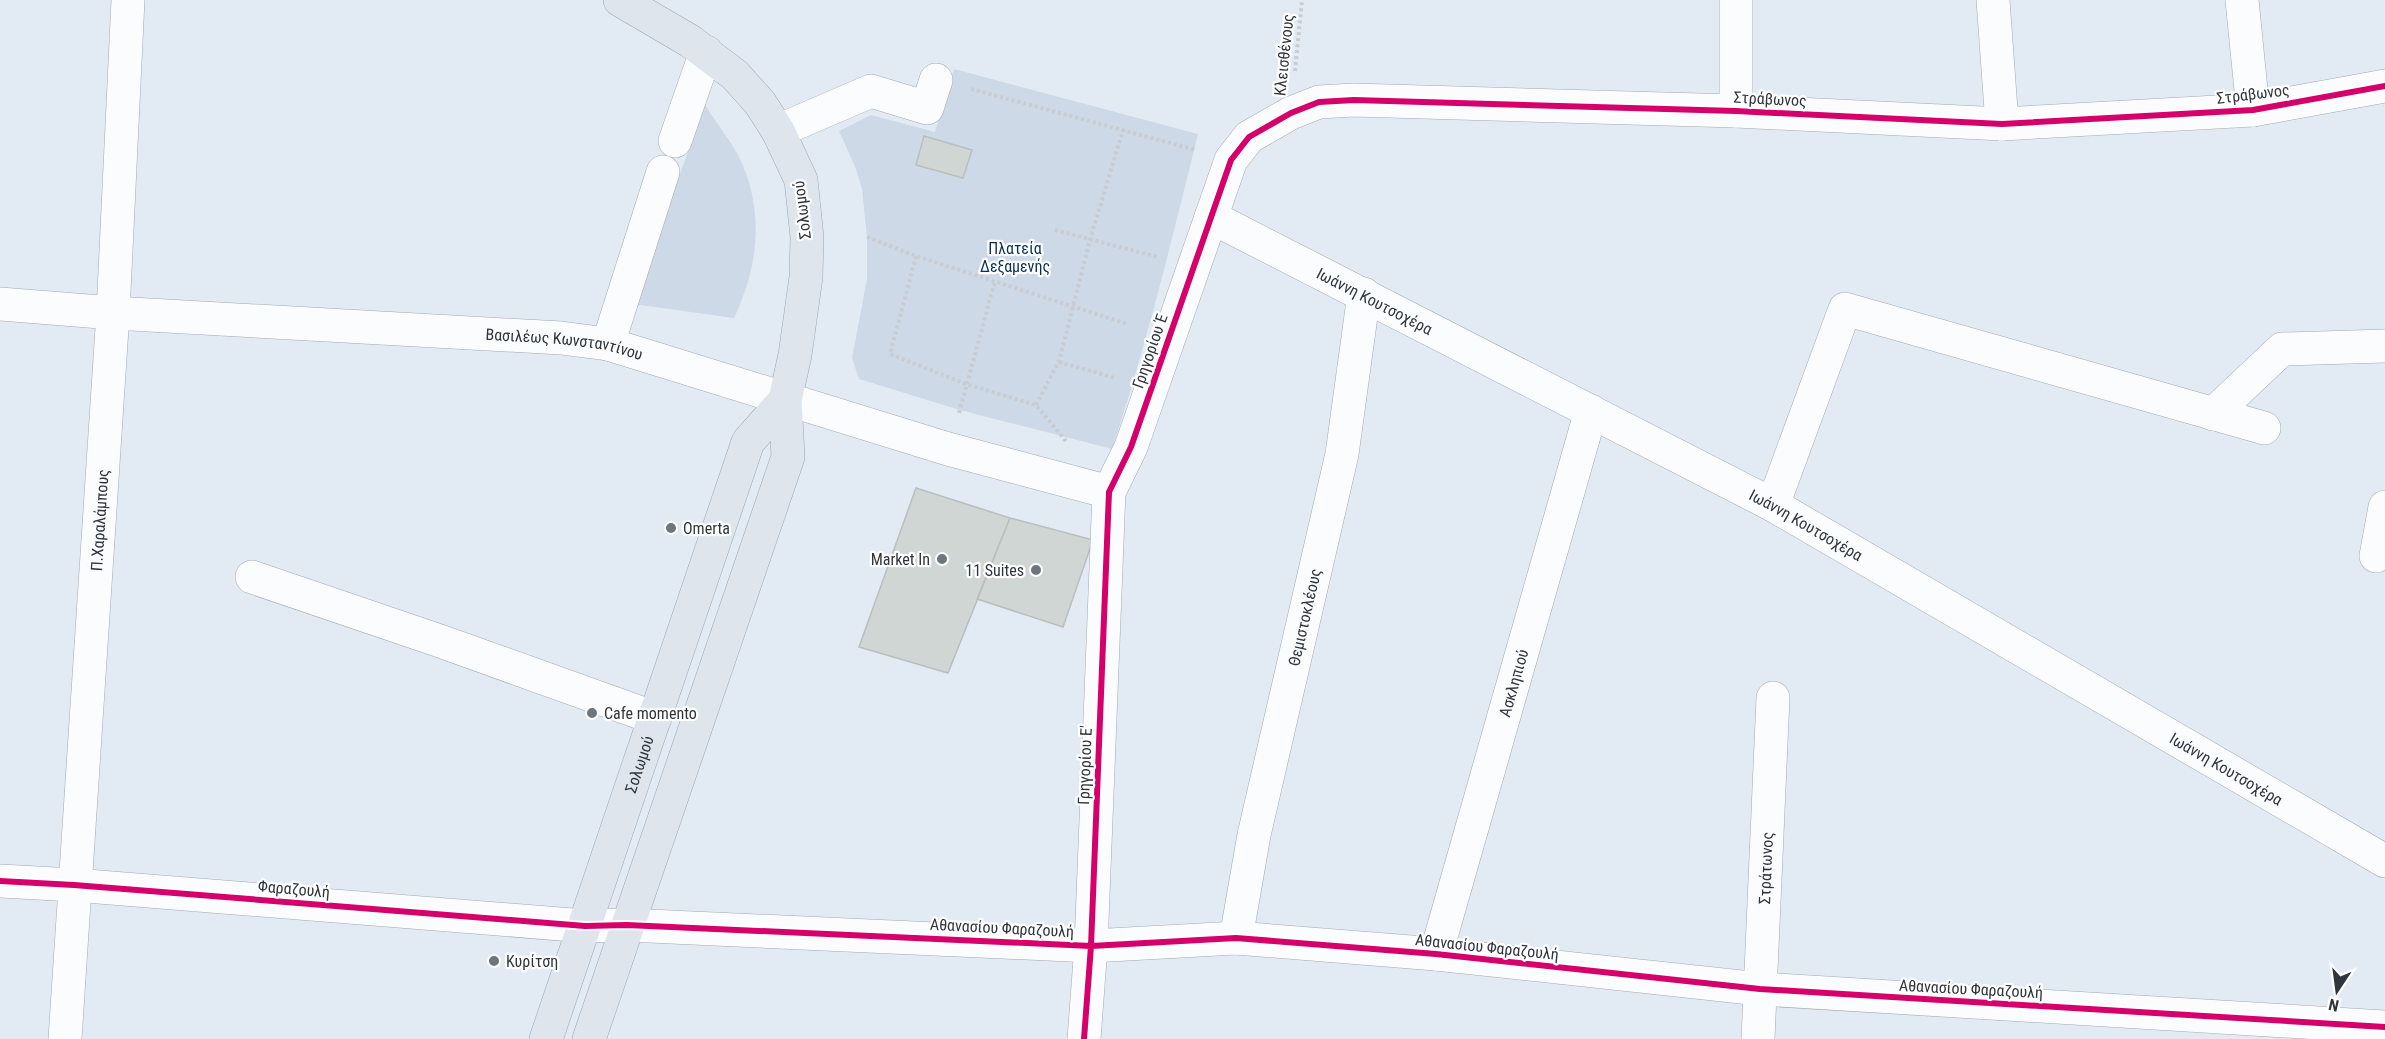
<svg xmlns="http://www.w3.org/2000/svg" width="2385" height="1039" viewBox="0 0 2385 1039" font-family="'Roboto Condensed',sans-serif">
<rect width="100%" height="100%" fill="#e2ebf4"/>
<path fill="#cdd9e7" d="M954,69L1198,134C1172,240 1146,346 1112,449L960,410L859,379L852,358L867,279V237L862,189L856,169L839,131L871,115L935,132Z
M705,105C716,122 728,137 738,155C765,208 759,266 734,318L633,304Z"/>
<path fill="#d0d6d4" stroke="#babfbe" stroke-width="1.5" d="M924,136L972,150L963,178L916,165Z
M916,488L1010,518L948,673L859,647Z
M1010,518L1093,540L1063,627L977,599Z"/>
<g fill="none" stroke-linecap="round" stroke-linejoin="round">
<g stroke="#a2a9b1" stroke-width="34">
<g id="minor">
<path d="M1736,0V111"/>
<path d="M1993,0L2002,124"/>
<path d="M2242,0L2253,110"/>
<path d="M778,131L871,91L927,108L936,80"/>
<path d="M675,141L706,52"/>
<path id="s1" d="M1211,217L1773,505L2385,861"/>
<path id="s2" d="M0,304L113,313L561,338L608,344L948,449L1109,492"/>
<path d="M608,344L663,172"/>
<path d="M2213,414L2282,349L2385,346"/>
<path d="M1773,505L1845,309L2264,428"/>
<path d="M2376,556L2385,507"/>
<path d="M252,577L440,641L655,718"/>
<path d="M0,881L74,885L585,926L627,925L1091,946L1236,938L1436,954L1760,989L2385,1027"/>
<path id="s3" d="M1236,938L1254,835L1342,454L1364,294"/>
<path id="s4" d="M1436,954L1591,411"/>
<path id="s5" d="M65,1039L113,313L128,0"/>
<path d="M1084,1039L1091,946L1109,492L1131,447L1231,160L1249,137L1291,113L1319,102L1354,100L1736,111L2002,124L2253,110L2385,86"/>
<path id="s6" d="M1758,1039L1773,698"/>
</g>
</g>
<g stroke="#97a7b7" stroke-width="34">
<g id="major">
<path id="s7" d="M546,1039L748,442L785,400"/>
<path d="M589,1039L788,457L785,400L795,355L806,277L807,237L801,180L778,131L760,103L735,75L690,41L620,0"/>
</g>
</g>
<path stroke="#c9ccd0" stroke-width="4" stroke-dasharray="3 3" stroke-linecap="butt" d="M1295,71L1302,0
M971,89L1196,150
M1055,230L1158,257
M867,237L916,256L1127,324
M916,256L890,354L966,384L1036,405L1066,441
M1059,362L1115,378
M1036,405L1059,361L1090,240L1123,130
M959,413L995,281"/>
<use href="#minor" stroke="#fbfcfd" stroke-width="33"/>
<use href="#major" stroke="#dee5ec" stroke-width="33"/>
<g stroke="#fff" stroke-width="10">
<path id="cycleway" d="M0,881L74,885L585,926L627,925L1091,946L1236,938L1436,954L1760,989L2385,1027
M1084,1039L1091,946L1109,492L1131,447L1231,160L1249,137L1291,113L1319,102L1354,100L1736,111L2002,124L2253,110L2385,86"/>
</g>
<use href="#cycleway" stroke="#d6006c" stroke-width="6"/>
</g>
<g fill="#6d757d" stroke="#fff" stroke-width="2">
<circle cx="671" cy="528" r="6"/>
<circle cx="942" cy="559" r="6"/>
<circle cx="1036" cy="570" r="6"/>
<circle cx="592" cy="713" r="6"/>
<circle cx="494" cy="961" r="6"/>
</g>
<g text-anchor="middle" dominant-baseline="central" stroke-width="4.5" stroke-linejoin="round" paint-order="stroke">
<g font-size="16" fill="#2e353d" stroke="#fff">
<text transform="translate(1284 55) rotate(-84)">Κλεισθένους</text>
<text transform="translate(2253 94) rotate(-7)">Στράβωνος</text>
<text transform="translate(1770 99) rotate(3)">Στράβωνος</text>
<text transform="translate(802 210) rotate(-97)">Σολωμού</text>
<text stroke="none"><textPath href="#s1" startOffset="184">Ιωάννη Κουτσοχέρα</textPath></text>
<text stroke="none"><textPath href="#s2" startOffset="566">Βασιλέως Κωνσταντίνου</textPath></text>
<text transform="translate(1150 351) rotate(-71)">Γρηγορίου Έ</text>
<text stroke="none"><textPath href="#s5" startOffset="520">Π.Χαραλάμπους</textPath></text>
<text stroke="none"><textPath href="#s1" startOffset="670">Ιωάννη Κουτσοχέρα</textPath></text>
<text stroke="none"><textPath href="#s3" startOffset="328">Θεμιστοκλέους</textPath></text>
<text stroke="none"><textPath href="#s4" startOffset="282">Ασκληπιού</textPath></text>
<text stroke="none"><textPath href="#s7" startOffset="290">Σολωμού</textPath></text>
<text transform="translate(1085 765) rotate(-88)">Γρηγορίου Ε'</text>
<text stroke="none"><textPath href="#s1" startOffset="1156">Ιωάννη Κουτσοχέρα</textPath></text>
<text stroke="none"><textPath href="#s6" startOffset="171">Στράτωνος</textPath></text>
<text transform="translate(294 889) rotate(5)">Φαραζουλή</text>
<text transform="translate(1002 928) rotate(3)">Αθανασίου Φαραζουλή</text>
<text transform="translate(1487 947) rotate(6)">Αθανασίου Φαραζουλή</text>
<text transform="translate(1971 989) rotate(3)">Αθανασίου Φαραζουλή</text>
</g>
<g font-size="16" fill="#072f53" stroke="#fff">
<text x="1015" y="248">Πλατεία<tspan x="1015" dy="18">Δεξαμενής</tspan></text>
</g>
<g font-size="16" fill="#2e353d" stroke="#fff" text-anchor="start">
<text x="683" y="528">Omerta</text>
<text x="930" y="559" text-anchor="end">Market In</text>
<text x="1024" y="570" text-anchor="end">11 Suites</text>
<text x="604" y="713">Cafe momento</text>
<text x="506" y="961">Κυρίτση</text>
</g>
</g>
<g transform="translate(2337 991) rotate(193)" stroke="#ffffff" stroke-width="4.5" paint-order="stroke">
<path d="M0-4.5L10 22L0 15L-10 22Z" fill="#2e353d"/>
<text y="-9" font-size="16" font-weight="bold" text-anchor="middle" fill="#2e353d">N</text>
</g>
</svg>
